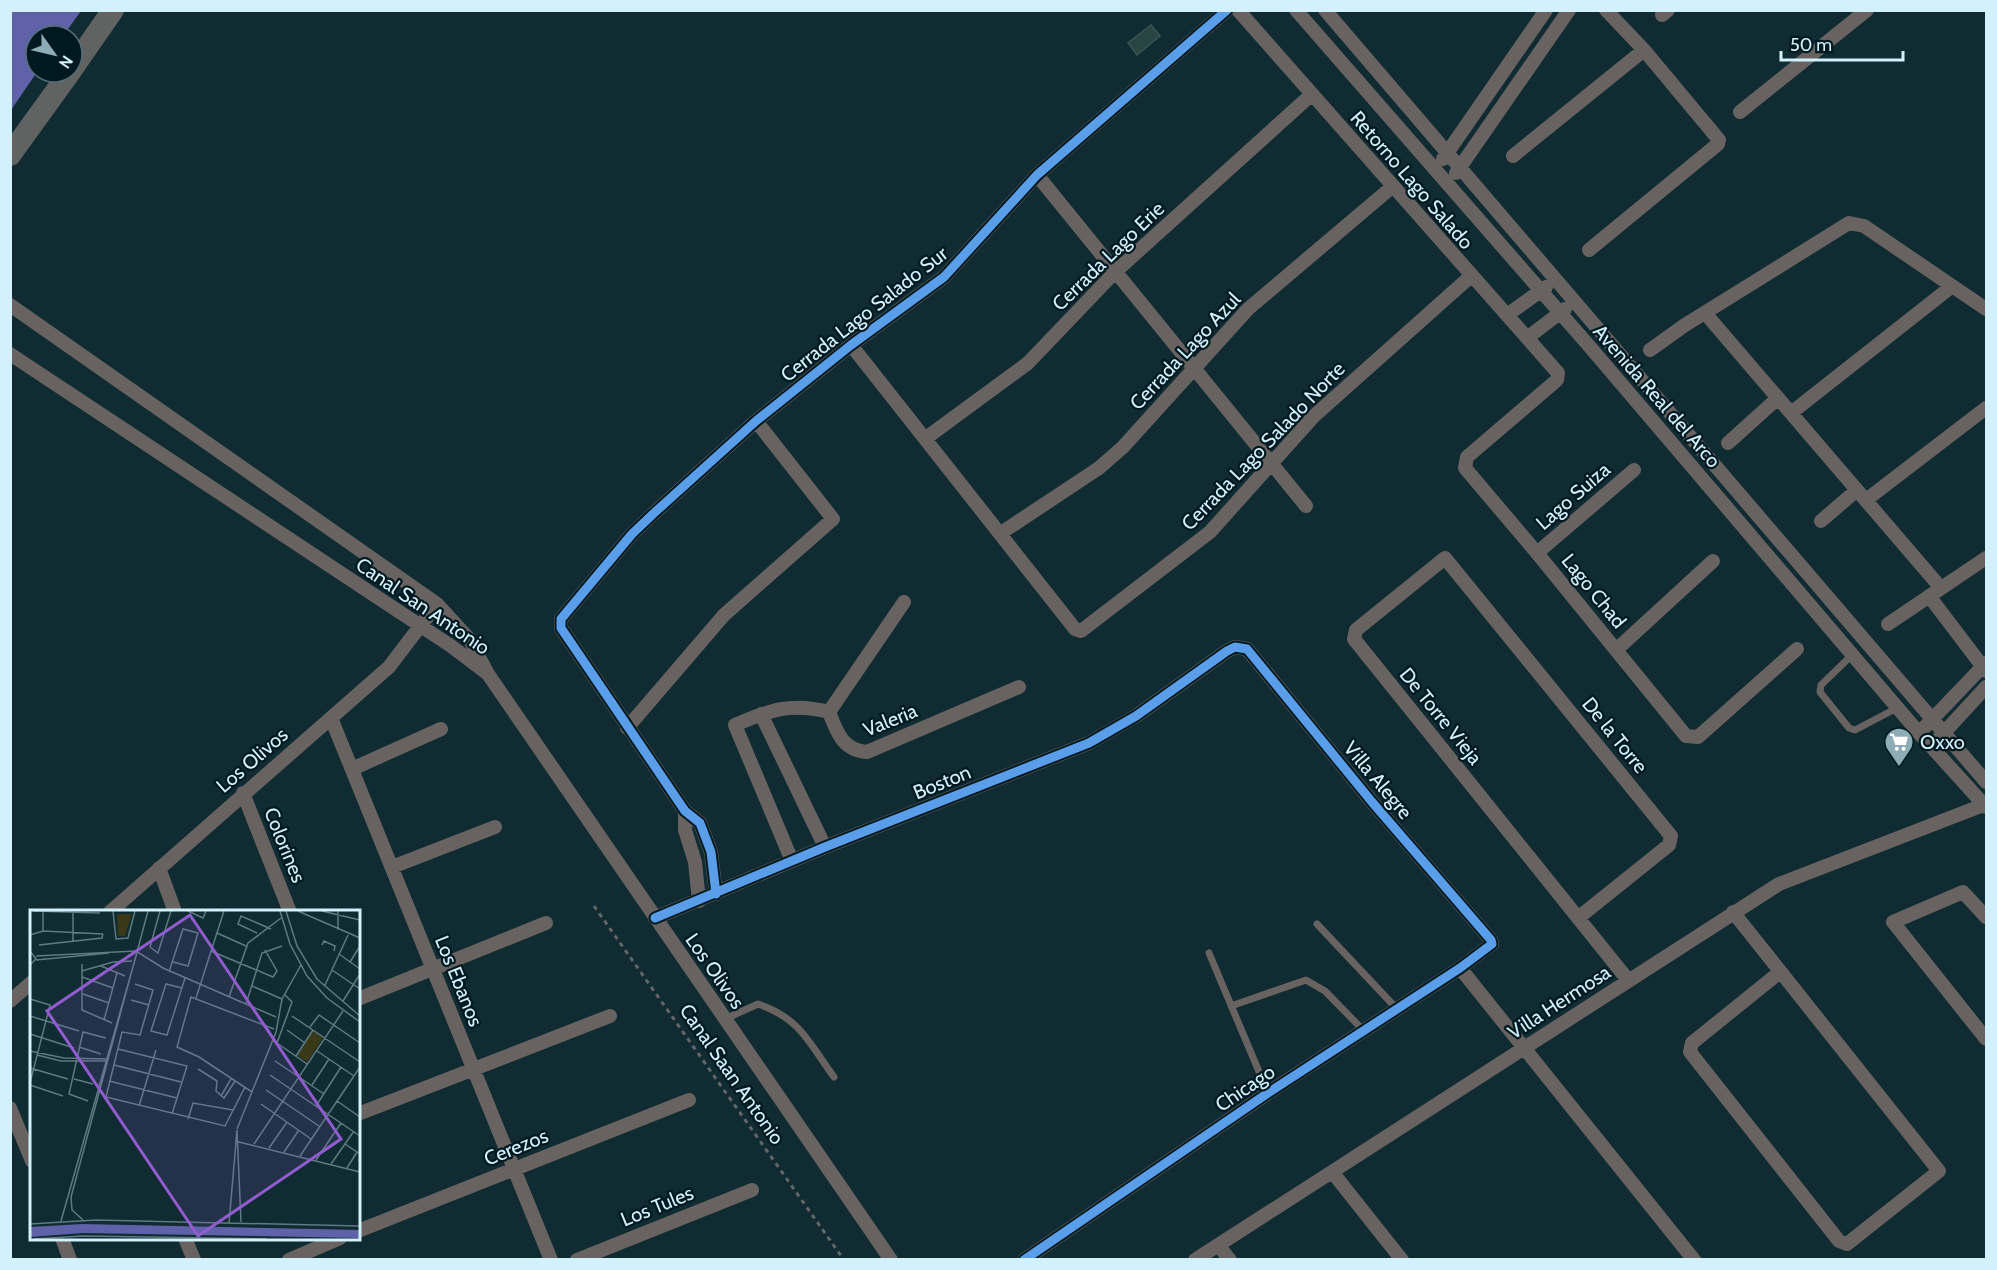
<svg xmlns="http://www.w3.org/2000/svg" width="1997" height="1270" viewBox="0 0 1997 1270" font-family="Cabin,sans-serif">
<rect width="100%" height="100%" fill="#102b32"/>
<path fill="#5f62a9" d="M11,10L81,11L63,36H36L37,72L11,110Z"/>
<path fill="#284543" stroke="#3b5553" stroke-width="1.5" d="M1151,25L1160,36L1137,55L1128,43Z"/>
<g fill="none" stroke-linecap="round" stroke-linejoin="round">
<path stroke="#626666" stroke-width="3" stroke-dasharray="4.5 4.5" stroke-linecap="butt" d="M594,906L844,1260"/>
<path stroke="#686361" stroke-width="7" d="M1852,655L1821,685L1820,692L1849,728L1855,730L1897,708
M1317,924L1398,1010
M1209,953L1268,1093
M1231,1006L1306,980L1325,991L1365,1032
M725,1019L758,1004C800,1018 809,1043 834,1077"/>
<path stroke="#686361" stroke-width="14" d="M1238,10L1558,373L1557,380L1467,457L1465,468L1537,553L1686,736L1698,737L1797,649
M1296,10L1590,347L1919,733L1986,807
M1325,10L1986,782
M1662,15L1668,10
M1740,112L1867,10
M1513,156L1644,50
M1443,159L1546,10
M1456,173L1569,10
M1037,175L1306,506
M1589,250L1718,144L1719,140L1644,50L1606,10
M10,305L437,604L470,640L488,674L451,646L10,354
M1705,313L1941,588
M1507,315L1546,287
M1527,338L1565,309
M851,345L1075,629L1081,631L1210,532L1314,416L1471,276
M1650,350L1685,325L1849,223L1864,226L1986,309
M1791,413L1951,287
M926,438L1028,363L1115,272L1311,95
M1728,443L1778,398
M1866,500L1986,408
M1821,521L1857,490
M1001,533L1099,468L1123,447L1248,309L1392,187
M1537,553L1634,470
M1929,596L1986,671
M1888,624L1986,558
M1616,650L1713,561
M488,674L891,1260
M829,712L904,602
M761,714L825,847
M331,718L551,1260
M627,728L724,615L833,519L756,421
M1919,733L1986,663
M1939,738L1986,687
M352,769L441,729
M243,793L290,912
M685,811V830L695,862L699,901
M792,861L735,725C770,710 791,702 829,712C837,733 843,750 867,752L1019,687
M392,867L495,827
M159,868L175,912
M716,894L711,852L700,823L685,811L561,628V619L632,534L653,514L756,421L851,345L944,277L1037,175L1227,10
M110,912L389,667L437,604
M1733,912L1939,1171L1847,1244L1839,1241L1690,1052L1692,1043L1780,972
M1986,917L1963,892L1893,922L1986,1039
M655,918L825,847L1089,743L1136,716L1227,651L1235,647L1247,649L1372,802L1491,940L1492,944L1460,968L1268,1093L1024,1260
M1578,918L1669,845L1671,836L1445,558L1356,630L1354,639L1628,980
M1460,968L1694,1260
M358,999L546,923
M10,1001L32,982
M10,1108L32,1161
M358,1114L610,1016
M1333,1173L1402,1260
M358,1231L689,1100
M62,1238L70,1260
M185,1238L194,1260
M1218,1245L1230,1260
M289,1260L340,1238
M577,1260L752,1190
M1195,1260L1779,884L1986,804"/>
<path stroke="#616262" stroke-width="22" d="M72,69L113,10
M10,155L70,72"/>
<g stroke="#001920" stroke-width="13">
<path id="cycleway" d="M716,894L711,852L700,823L685,811L561,628V619L632,534L653,514L756,421L851,345L944,277L1037,175L1227,10
M655,918L825,847L1089,743L1136,716L1227,651L1235,647L1247,649L1372,802L1491,940L1492,944L1460,968L1268,1093L1024,1260"/>
</g>
<use href="#cycleway" stroke="#5a9eea" stroke-width="9"/>
</g>
<defs>
<g id="supermarket-pin" transform="scale(1.5)"><path d="M0 17L-7.5 6A9.5 9.5 0 1 1 7.5 6Z" fill="#8eacb5" stroke="#001920"/><path d="M-6-5.5h2.5l.6 2H6L4.5 2H-2.5L-4.4-4H-6ZM-1.5 3.2a1.3 1.3 0 1 0 .1 0ZM3 3.2a1.3 1.3 0 1 0 .1 0Z" fill="#fff"/></g>
</defs>
<g fill-rule="evenodd">
<use href="#supermarket-pin" x="1899" y="742"/>
</g>
<g text-anchor="middle" dominant-baseline="central" stroke-width="4.5" stroke-linejoin="round" paint-order="stroke">
<g font-size="20" fill="#d2f1fc" stroke="#001920">
<text transform="translate(1412 180) rotate(49)">Retorno Lago Salado</text>
<text transform="translate(1108 256) rotate(-44)">Cerrada Lago Erie</text>
<text transform="translate(864 314) rotate(-38)">Cerrada Lago Salado Sur</text>
<text transform="translate(1185 351) rotate(-47)">Cerrada Lago Azul</text>
<text transform="translate(1657 396) rotate(49)">Avenida Real del Arco</text>
<text transform="translate(1263 446) rotate(-46)">Cerrada Lago Salado Norte</text>
<text transform="translate(1573 496) rotate(-41)">Lago Suiza</text>
<text transform="translate(1594 591) rotate(51)">Lago Chad</text>
<text transform="translate(423 606) rotate(34)">Canal San Antonio</text>
<text transform="translate(1441 716) rotate(51)">De Torre Vieja</text>
<text transform="translate(890 720) rotate(-22)">Valeria</text>
<text transform="translate(1615 735) rotate(51)">De la Torre</text>
<text transform="translate(252 760) rotate(-41)">Los Olivos</text>
<text transform="translate(1378 780) rotate(50)">Villa Alegre</text>
<text transform="translate(942 782) rotate(-22)">Boston</text>
<text transform="translate(285 845) rotate(68)">Colorines</text>
<text transform="translate(715 971) rotate(55)">Los Olivos</text>
<text transform="translate(459 981) rotate(68)">Los Ebanos</text>
<text transform="translate(1559 1002) rotate(-33)">Villa Hermosa</text>
<text transform="translate(732 1074) rotate(55)">Canal Saan Antonio</text>
<text transform="translate(1245 1088) rotate(-34)">Chicago</text>
<text transform="translate(516 1147) rotate(-22)">Cerezos</text>
<text transform="translate(657 1206) rotate(-22)">Los Tules</text>
</g>
<g font-size="20" fill="#d2f1fc" stroke="#001920" text-anchor="start">
<text x="1920" y="742">Oxxo</text>
</g>
</g>
<g transform="translate(30 910)">
<rect width="330" height="330" fill="#102b32"/>
<path d="M87,4H102L95,26H88ZM283,121L293,128L277,152L267,145Z" fill="#393817"/>
<path d="M53,314L330,320V328L53,323L0,327V317Z" fill="#5f62a9"/>
<path fill="none" stroke="#5e7a83" stroke-width="1.5" d="M3,1L70,3M83,1L86,29L98,28L105,1M130,1L120,37L128,43L141,1M158,1L173,8L176,1M250,1L260,34L277,66L297,88L330,112M256,1L267,36L287,69L330,106M268,1L330,28M292,1L330,10M13,2V21M308,20V1M187,23L216,36M227,23L208,14L211,6L241,19M0,25L13,21L73,24M43,32V2M9,35L72,28L73,24M292,35L294,31L305,36L304,41M0,41L6,49L0,55M181,41L243,67L247,61L235,40M309,44L330,59M6,46L106,41L133,58L246,107M6,50L79,43M320,52L330,36M52,54V100L82,113M71,56L95,66M302,60L330,79M52,61L83,52L102,51M139,62L153,19L168,23L158,56L143,52M52,67L83,78M105,74L123,80L110,125L92,122L76,187L195,216L215,177M295,75L318,25M222,76L252,89M152,78L136,74L121,121L137,125L155,68M53,84L79,93M255,85L262,92L247,133L277,154M199,87L218,33L251,8M166,88L194,1M0,89L20,95L0,173M101,90L119,95M313,91L330,64M216,94L232,43L252,36M0,106L49,121M262,106L330,152M74,110L87,63M280,117L289,105L330,133M257,120L275,133M0,124L44,138M49,137L71,144M88,139L157,156L142,204M0,141L34,148L77,149M287,141L324,166M7,145L31,151H78M266,146L283,120M245,151L294,184M84,155L151,172M0,158L38,169M168,159L187,171L186,181L194,188L205,171M240,165L330,226M44,169L63,174M79,171L147,188M0,175L33,186M282,175L299,149M236,180L289,216M222,182L169,147L147,137L161,87L244,119M191,186L201,169M58,191L39,184L53,122L76,128M307,191L330,207M231,194L281,229M109,196L126,140M286,196L311,157M158,209L163,193L203,200M207,219L246,122L252,89L271,55M205,231L330,262M224,234L313,101M315,234L330,244M239,238L257,212M254,242L269,220M270,246L330,157M286,250L311,213M301,254L324,221M317,258L327,242M53,310L42,300L41,287L118,1M31,311L108,39M199,313L207,220L211,312M0,314L66,310L330,316M4,329L53,326L237,329"/>
<path fill="#915dce" fill-opacity="0.15" stroke="#915dce" stroke-width="3" d="M160,5L311,229L168,326L17,101Z"/>
<rect width="330" height="330" fill="none" stroke="#d2f1fc" stroke-width="3"/>
</g>
<rect width="1997" height="1270" fill="none" stroke="#d2f1fc" stroke-width="24"/>
<g transform="translate(54 54) rotate(124)"><circle r="28" fill="#001920" stroke="#546f78" stroke-width="1.5"/>
<path d="M0-4.5L10 22L0 15L-10 22Z" fill="#8eacb5"/>
<text y="-9" font-size="16" font-weight="bold" text-anchor="middle" fill="#d2f1fc">N</text>
</g>
<path d="M1781 51v9h122v-9" fill="none" stroke="#d2f1fc" stroke-width="3"/>
<text x="1790" y="51" font-size="18" fill="#d2f1fc" stroke="#001920" stroke-width="4.5" paint-order="stroke">50 m</text>
</svg>
